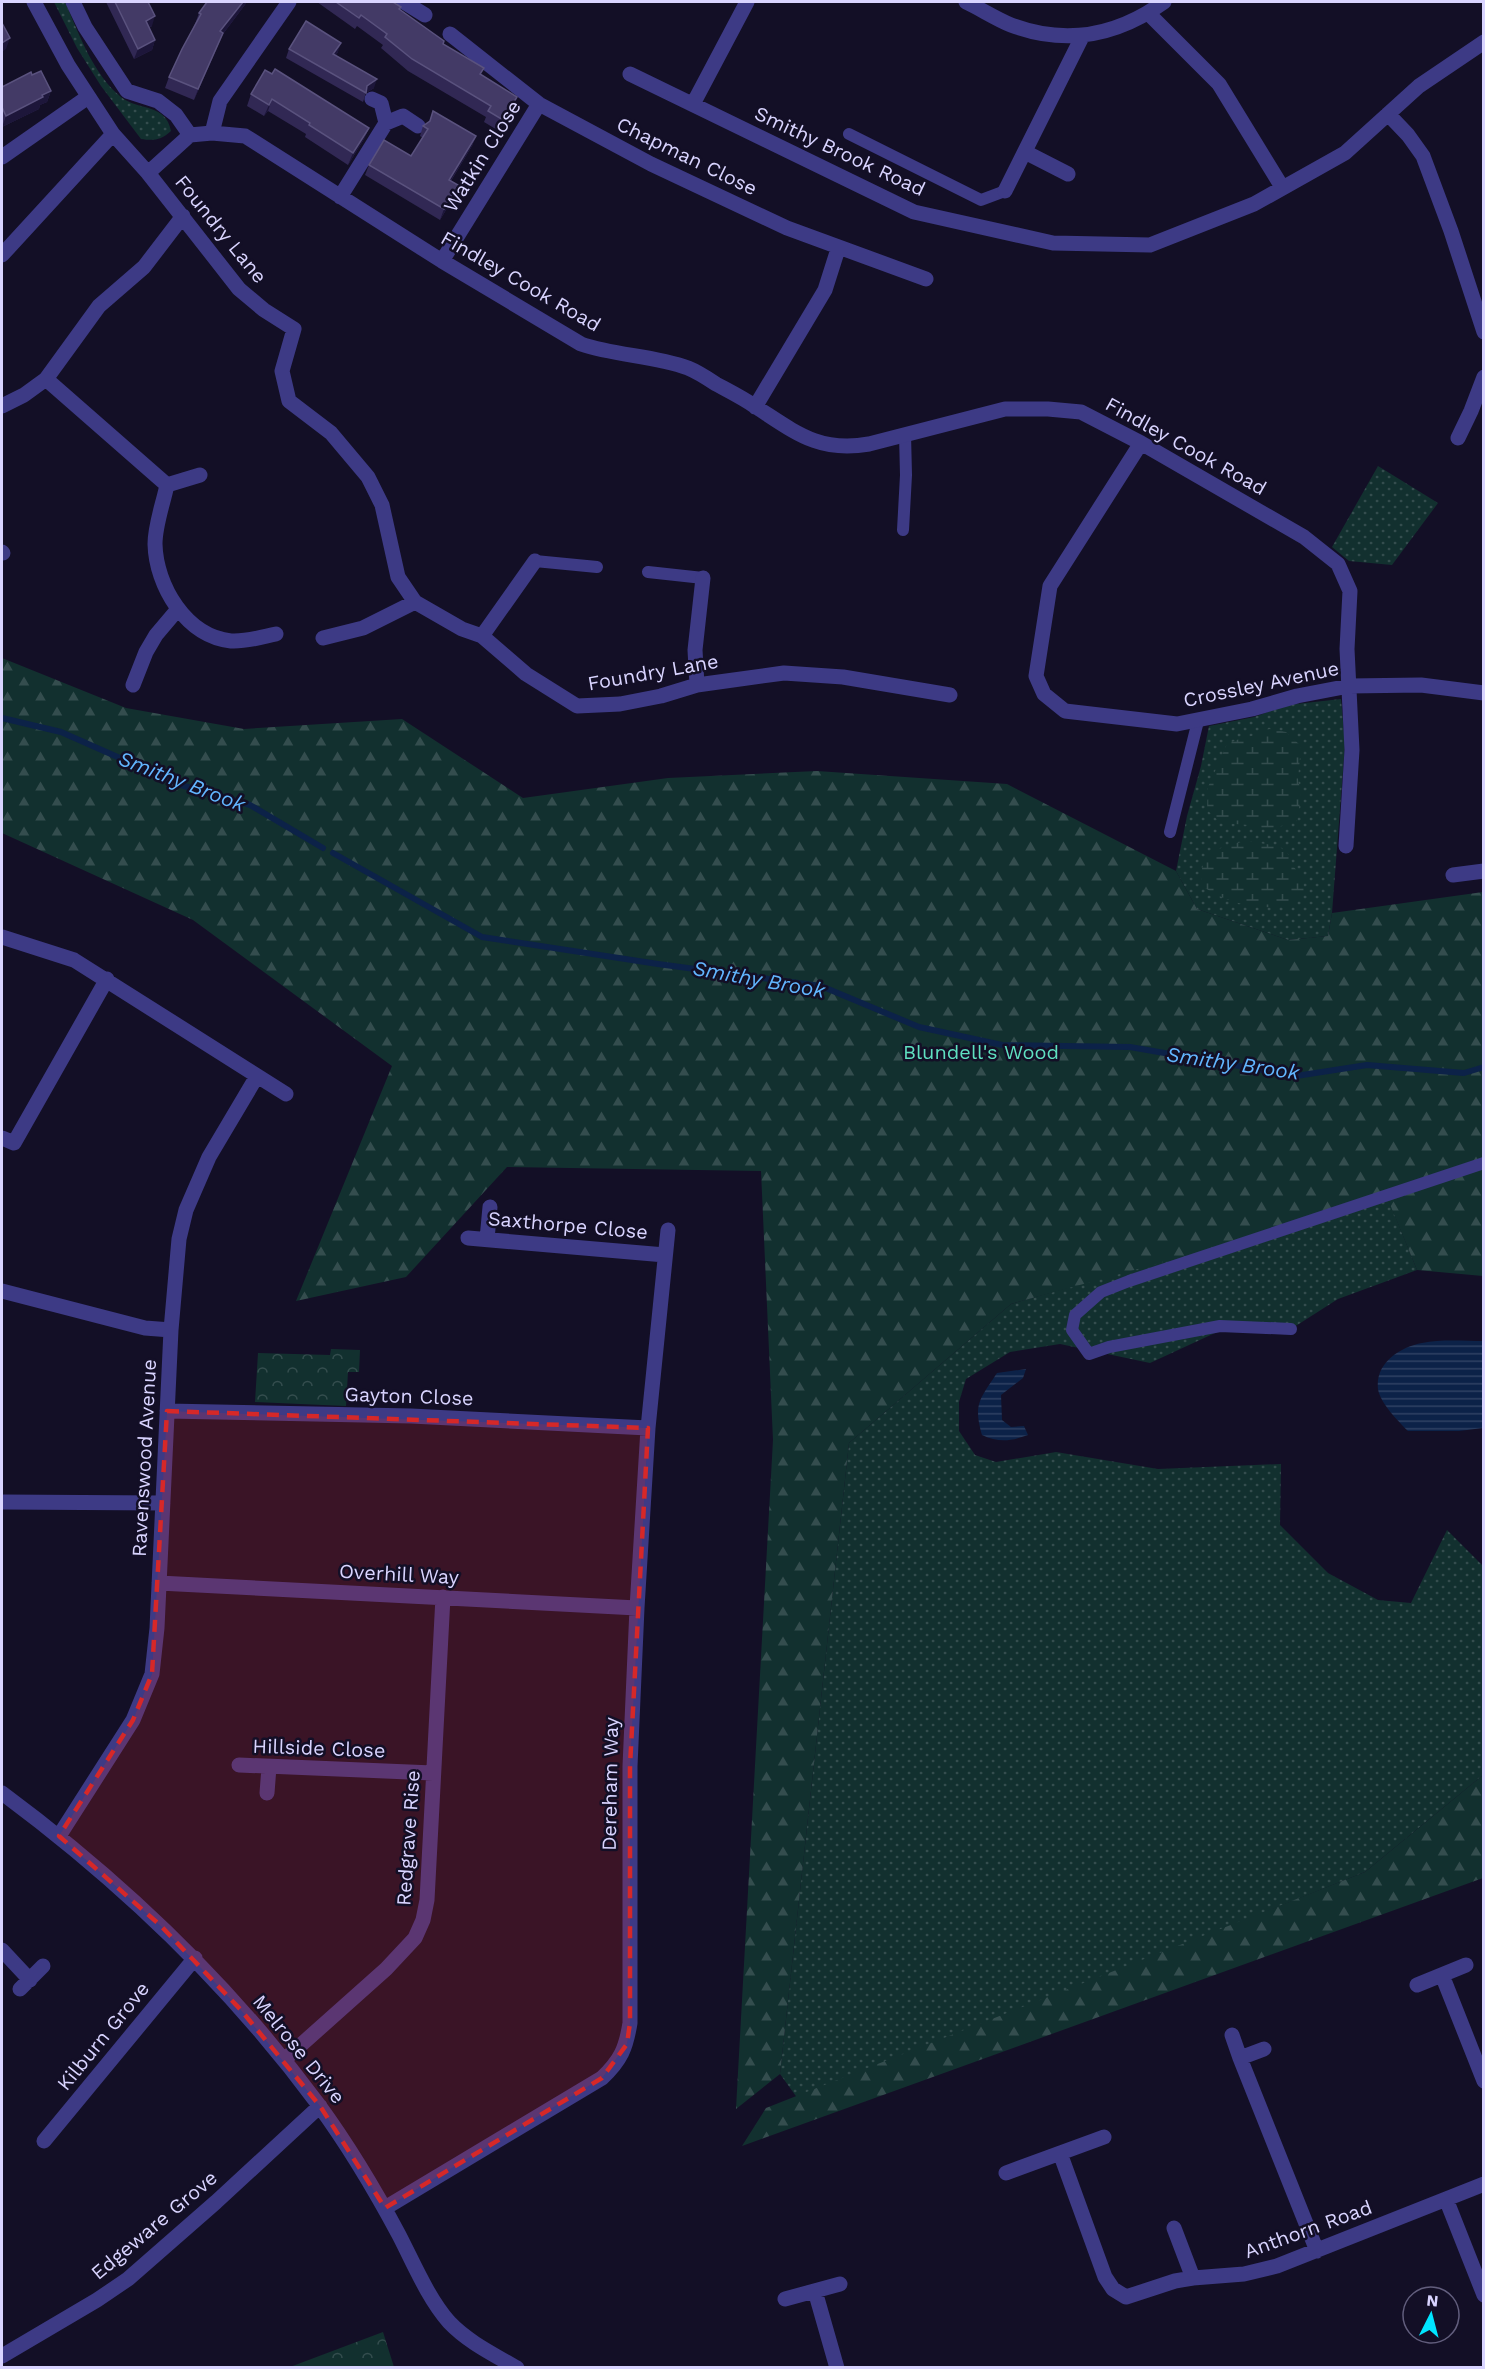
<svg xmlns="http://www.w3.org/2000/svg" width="1485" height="2369" viewBox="0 0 1485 2369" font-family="'Work Sans',sans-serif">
<defs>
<pattern id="grass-dots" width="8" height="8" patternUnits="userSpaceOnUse" patternTransform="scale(1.5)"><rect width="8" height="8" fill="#12302f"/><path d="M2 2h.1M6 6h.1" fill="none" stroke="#344d4e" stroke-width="1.8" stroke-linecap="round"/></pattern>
<pattern id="forest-firs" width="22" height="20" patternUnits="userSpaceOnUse" patternTransform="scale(1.5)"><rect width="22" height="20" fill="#12302f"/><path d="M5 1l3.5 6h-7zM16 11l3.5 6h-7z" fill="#344d4e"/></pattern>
<pattern id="wetland-marsh" width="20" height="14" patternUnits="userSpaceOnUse" patternTransform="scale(1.5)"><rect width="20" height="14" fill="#12302f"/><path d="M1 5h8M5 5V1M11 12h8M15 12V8" fill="none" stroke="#344d4e"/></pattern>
<pattern id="park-crowns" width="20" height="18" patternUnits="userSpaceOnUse" patternTransform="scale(1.5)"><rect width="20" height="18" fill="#12302f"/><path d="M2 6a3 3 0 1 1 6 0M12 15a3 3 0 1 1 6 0" fill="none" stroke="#344d4e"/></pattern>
<pattern id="water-rules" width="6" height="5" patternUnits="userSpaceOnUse" patternTransform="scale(1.5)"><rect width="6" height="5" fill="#0c2248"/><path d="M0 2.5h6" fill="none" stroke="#2f4163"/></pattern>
</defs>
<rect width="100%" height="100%" fill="#130f26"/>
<path fill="url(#grass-dots)" d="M54,2H65C79,34 93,74 121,97C138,111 166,103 171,131C161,140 154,141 141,139L101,86L77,48Z
M1378,466L1438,503L1392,565L1349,561L1332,547Z
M1341,699L1345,744L1332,913L1328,936L1288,940L1197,909L1176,871L1187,816L1201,766L1209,726L1254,717L1287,705Z
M1387,1196L1417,1270L1338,1299L1291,1329L1228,1327L1150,1363L1060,1344L1010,1352L966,1379L959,1402V1431L975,1455L996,1462L1056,1452L1158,1469L1281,1464L1280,1525L1328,1573L1378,1600L1411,1603L1447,1530L1483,1566V1775L1365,1872L798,2099L780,2074L849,1443L1011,1304Z"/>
<path fill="url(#forest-firs)" d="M2,658L126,708L244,729L402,719L523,798L668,778L817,771L1007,784L1176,871L1197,909L1288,940L1328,936L1332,913L1483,892V1276L1417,1270L1387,1197L1312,1221L1011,1304L849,1443L780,2074L736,2109L773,1440L761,1171L507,1167L406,1277L296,1301L392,1066L193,920L2,833Z
M1483,1775V1878L742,2146L766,2108L1365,1872Z"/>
<path fill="url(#wetland-marsh)" d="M1269,729L1286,732L1301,746L1298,779L1301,795L1297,821L1268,830L1249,825L1221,823L1207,810L1208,787L1227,744C1241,737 1255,737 1269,729Z
M1246,841L1279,846L1289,855L1293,866L1303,878L1304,892L1292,906C1258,910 1230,905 1202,886C1197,852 1219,847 1246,841Z"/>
<path fill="url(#park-crowns)" d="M331,1349L360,1350L359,1372H348L346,1406L255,1402L258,1353L330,1355Z
M383,2332L394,2367H290Z"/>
<path fill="url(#water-rules)" d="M1483,1341V1428L1459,1431H1408C1399,1422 1380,1403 1378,1389C1375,1363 1400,1347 1422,1343C1441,1339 1464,1341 1483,1341Z
M1026,1369L1023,1378L1001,1395L1002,1420L1011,1427L1024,1426L1028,1435C1011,1441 999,1443 982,1435C973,1404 980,1399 997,1373Z"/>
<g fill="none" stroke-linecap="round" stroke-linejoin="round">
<path stroke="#0c2248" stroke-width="6" d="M2,718L61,732L181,785L250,805L323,848
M333,853L482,937L658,964L821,986L919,1027L1002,1045L1130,1047L1296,1076L1367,1065L1464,1073L1484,1067"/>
<path stroke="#3d3a85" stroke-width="12" d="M849,134L981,200L1005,191
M903,530L906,475L905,434
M535,561L597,567
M648,572L703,578
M1170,832L1198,721
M1291,1329L1220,1326L1109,1347L1089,1354L1072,1330L1075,1315L1101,1292L1129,1281L1484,1163"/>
<path stroke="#3d3a85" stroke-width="15" d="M34,2L68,65L113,134L148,173L239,289L264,310L294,329L282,371L289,401L331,433L368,477L382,505L398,577L415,602L462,629L482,636L526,674L577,706L620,704L661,696L697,685L784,673L843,677L950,695
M73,2L85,27L127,91L158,101L176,115L190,135
M404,2L425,15
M966,2C981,9 996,19 1011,25C1067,46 1117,36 1164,2
M1148,13L1219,84L1282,187
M450,34L539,104L651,164L787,228L926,279
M630,74L914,212L1053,243L1150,245L1254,204L1345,153L1419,86L1484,42
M693,104L747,2
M1388,114L1408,135L1423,156L1451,231L1484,332
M386,123L403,116L418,126
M212,133L220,101L289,2
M1025,152L1068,174
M2,157L88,97
M148,173L190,135L212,133L245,136L442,261L581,344C616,356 653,355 688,368C698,372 707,378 716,384C729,391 743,398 756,407C795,432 819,453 869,444L1005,409H1048L1081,412L1141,443L1304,537L1338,564L1350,591L1347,649L1352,750L1346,846
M1005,191L1082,37
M340,197L386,123L381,103L372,99
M2,255L113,134
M442,261L539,104
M46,379L167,485C163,504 155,525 155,544C156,586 186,636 231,641C246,642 262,637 276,634
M2,406L24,395L46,379L99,306L144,267L183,216
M755,407L825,290L838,249
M1458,438L1471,411L1484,377
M1141,443L1050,586L1036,676L1044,694L1065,711L1177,724L1252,709L1297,696L1349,686L1421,685L1484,693
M167,485L200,475
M2,552L3,553
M482,636L535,561
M323,638L363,628L415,602
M133,685L146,652L156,635L178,609
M697,685L695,650L703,578
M1453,875L1484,871
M2,937L74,960L286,1094
M2,1138L14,1143L107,979
M468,1238L665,1255
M487,1239L490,1207
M2,1291L145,1328L171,1330
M167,1411L411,1416L648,1428
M2,1502L163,1503
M159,1583L637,1608
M239,1765L433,1773
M2,1793C122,1882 229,1984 318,2104C348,2145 375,2190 399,2235C414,2264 428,2298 449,2322C468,2342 493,2354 517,2368
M267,1793L269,1767
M59,1836L133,1720L152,1674L157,1628L171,1330L179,1239L186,1210L209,1157L257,1076
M2,1950L30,1980
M1442,1975L1484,2081
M1417,1985L1466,1965
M20,1989L43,1966
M1232,2035L1240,2058L1264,2049
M1240,2058L1317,2251
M284,2060L386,1969L415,1938L423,1920L427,1900L443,1597
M44,2141L195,1958
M1060,2153L1105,2277L1113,2289L1126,2297L1175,2281L1193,2278
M1006,2173L1104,2137
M1446,2199L1484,2295
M385,2208L602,2078C621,2060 626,2048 630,2023V1766L637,1608L648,1428L668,1230
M1174,2228L1193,2278L1244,2274L1277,2266L1484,2184
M815,2291L837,2368
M785,2299L840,2284
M2,2356L97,2300L128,2279L216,2202L320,2106"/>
</g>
<path fill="#312854" d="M106,2H148L152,26L149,28L155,40L152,50L134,59Z
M247,2L223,34L194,100L165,88L169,77L195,24L199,13Z
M317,2H393L400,9L482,75L517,97L513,108L499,131L484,122L486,117L408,71L381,48L383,45L357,26L355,29Z
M289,49L338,52L336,55L374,88L366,93L363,102L286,58Z
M265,70L369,128L364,139L348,165L305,137L306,134L268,111L264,116L247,106L251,94Z
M32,75L51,91L47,102L40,105L39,109L2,127V87Z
M433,111L476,136L472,146L451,181L458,185L455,195L440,220L365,175L369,165L411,156L423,138L420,136L423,126L429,122Z"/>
<path fill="#1d163a" d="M243,2H247L223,34L194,100L220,31Z
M155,16L152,26L142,31L146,21Z
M10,38L6,49L2,52V43Z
M155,40L152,50L134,59L138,49Z
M341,43L338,52L330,63L333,54Z
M377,79L374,88L366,93L367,86Z
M51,91L47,102L40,105L39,109L2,127L6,116Z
M517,97L513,108L499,131L503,120Z
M272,99L268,111L264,116L269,105Z
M369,128L364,139L348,165L353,153Z
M476,136L472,146L445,190L449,180Z
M458,185L455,195L440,220L444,209Z"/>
<path fill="#433a66" stroke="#5a527e" stroke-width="1.5" d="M115,2H148L155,16L146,21L155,40L138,49Z
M207,2H243L220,31L223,33L198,89L169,77L182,49L201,14L199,13Z
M336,2H393L401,7L399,9L444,41L443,44L484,68L480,74L517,97L503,120L488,111L491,106L412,59L385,37L387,34L361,15L359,18Z
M306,21L341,43L333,54L377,79L367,86L366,93L289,49Z
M2,23L10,38L2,43Z
M275,69L369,128L353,153L309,125L310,123L272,99L269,105L251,94L265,70L272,74Z
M41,71L51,91L42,95L43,97L6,116L2,107V87L31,72L32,75Z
M433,111L476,136L449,180L458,185L444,209L369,165L384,140L411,156L428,129L423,126L430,121Z"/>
<path fill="#d62828" fill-opacity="0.2" stroke="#d62828" stroke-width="4.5" stroke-dasharray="12 8" stroke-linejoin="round" d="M167,1411L648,1428L630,1766V2023L627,2044L602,2078L385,2208L320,2106L240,2009L161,1926L59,1836L133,1720L152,1674Z"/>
<g text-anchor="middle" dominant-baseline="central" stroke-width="5" stroke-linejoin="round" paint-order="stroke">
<g font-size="20" fill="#d9d4ff" stroke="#130f26">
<text transform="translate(840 151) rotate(25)">Smithy Brook Road</text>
<text transform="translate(482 156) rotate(-58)">Watkin Close</text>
<text transform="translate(687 156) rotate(26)">Chapman Close</text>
<text transform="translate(221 229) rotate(51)">Foundry Lane</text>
<text transform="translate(521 281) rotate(30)">Findley Cook Road</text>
<text transform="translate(1186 446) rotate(29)">Findley Cook Road</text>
<text transform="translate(653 672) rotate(-10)">Foundry Lane</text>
<text transform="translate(1261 684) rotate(-12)">Crossley Avenue</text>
<text transform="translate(568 1225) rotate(5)">Saxthorpe Close</text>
<text transform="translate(409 1396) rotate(2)">Gayton Close</text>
<text transform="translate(144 1458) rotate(-87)">Ravenswood Avenue</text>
<text transform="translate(399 1574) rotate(3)">Overhill Way</text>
<text transform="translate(319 1748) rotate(2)">Hillside Close</text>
<text transform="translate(610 1784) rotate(-89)">Dereham Way</text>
<text transform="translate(408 1838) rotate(-86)">Redgrave Rise</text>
<text transform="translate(103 2036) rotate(-51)">Kilburn Grove</text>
<text transform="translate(299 2049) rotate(51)">Melrose Drive</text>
<text transform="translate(154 2225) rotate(-40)">Edgeware Grove</text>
<text transform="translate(1308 2229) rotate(-20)">Anthorn Road</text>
</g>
<g font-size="20" fill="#5fe0c0" stroke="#130f26">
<text x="981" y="1052">Blundell's Wood</text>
</g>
<g font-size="21" font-style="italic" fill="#62b6ff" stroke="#130f26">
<text transform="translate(182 781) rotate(21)">Smithy Brook</text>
<text transform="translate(759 979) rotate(10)">Smithy Brook</text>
<text transform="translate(1233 1063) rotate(8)">Smithy Brook</text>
</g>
</g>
<rect width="1485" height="2369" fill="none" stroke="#d9d4ff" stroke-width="6"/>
<g transform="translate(1431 2315) rotate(6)"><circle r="28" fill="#130f26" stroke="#625e7d" stroke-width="1.5"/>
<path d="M0-4.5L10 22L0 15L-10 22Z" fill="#00e5ff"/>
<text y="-9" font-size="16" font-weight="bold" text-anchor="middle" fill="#d9d4ff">N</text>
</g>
</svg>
